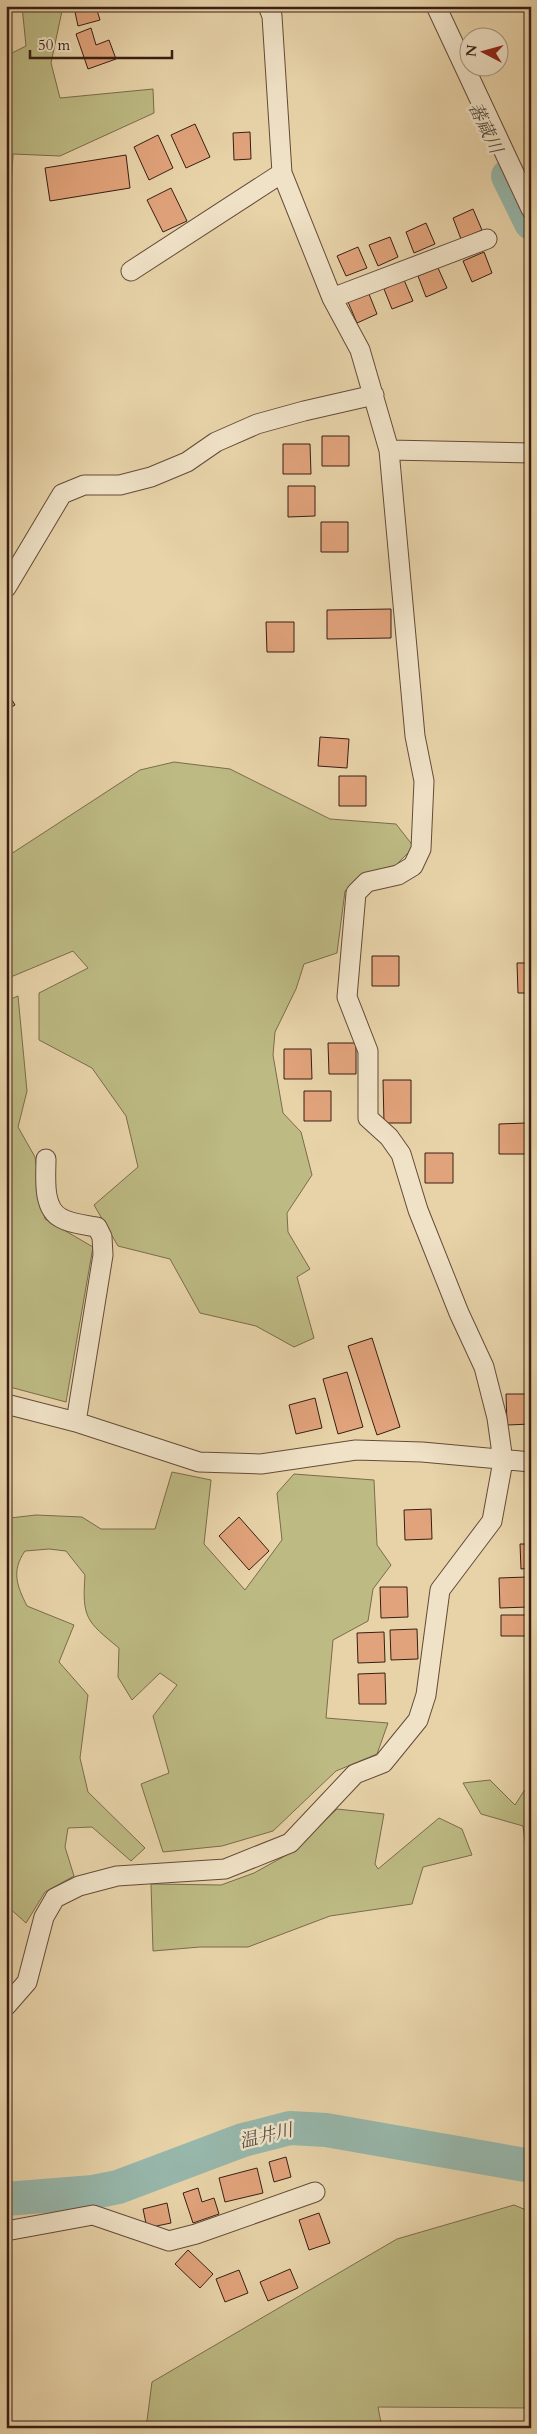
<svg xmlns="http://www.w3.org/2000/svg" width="537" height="2434" viewBox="0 0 537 2434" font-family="Cardo,'Noto Serif JP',serif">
<rect width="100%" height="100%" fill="#e8d3a9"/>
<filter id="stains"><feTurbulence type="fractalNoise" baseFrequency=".004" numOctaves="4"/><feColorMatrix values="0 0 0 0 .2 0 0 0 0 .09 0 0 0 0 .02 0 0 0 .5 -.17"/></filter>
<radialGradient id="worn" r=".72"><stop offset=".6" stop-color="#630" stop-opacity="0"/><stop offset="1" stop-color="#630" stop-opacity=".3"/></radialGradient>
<path fill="#bdba83" stroke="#7a6c4c" d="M22,6H63L51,63L60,98L153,89L154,113L60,156L13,154L10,213L6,212V56L26,46Z
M174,762L230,769L330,819L396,824L414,847L396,865L362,875L345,891L337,953L304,964L296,989L275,1032L273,1055L283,1113L301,1132L312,1175L287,1213L288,1232L310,1269L297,1277L314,1338L294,1347L256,1326L200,1313L170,1259L118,1246L94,1205L138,1167L126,1116L92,1068L39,1040V993L88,968L73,951L6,979V855L11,854L140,770Z
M18,996L27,1091L18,1127L35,1157L45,1219L93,1247L66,1402L6,1386V1001Z
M172,1472L211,1480L204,1544L245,1590L282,1540L277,1493L294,1474L374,1480L377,1545L391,1565L373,1589L368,1621L333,1640L326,1718L388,1723L377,1754L336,1771L273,1831L222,1846L163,1852L141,1784L169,1773L153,1716L177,1685L160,1673L132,1700L118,1677L119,1648C86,1621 82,1618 85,1575L66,1551L49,1549L25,1551C11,1571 17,1586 27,1606L74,1625L59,1662L88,1695L80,1758L88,1792L145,1848L131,1861L92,1827L68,1828L65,1847L74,1876L45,1892L26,1923L6,1905V1521L10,1518L36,1515L82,1517L101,1529H155Z
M490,1780L515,1805L531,1780V1886L523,1826L481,1814L463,1783Z
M337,1809L384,1814L375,1864L378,1869L439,1818L462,1829L472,1855L423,1867L412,1904L330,1916L248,1947H200L153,1951L151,1884L221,1885L254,1873L292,1852Z
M514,2205L531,2212V2408L378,2407L382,2428H146L152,2382L397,2239Z"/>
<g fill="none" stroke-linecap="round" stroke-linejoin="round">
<path stroke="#97b7ab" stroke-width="34" d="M508,176L531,223
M6,2199L93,2192L118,2187L243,2140L290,2128L326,2130L531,2166"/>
</g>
<path fill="#e1a37b" stroke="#381e14" d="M96,7L100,20L78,26L75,12Z
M91,28L96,45L109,40L116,59L88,69L76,34Z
M195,124L210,157L186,168L171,135Z
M250,132L251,159L234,160L233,133Z
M158,135L173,168L149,180L134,147Z
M126,155L130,188L50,201L45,168Z
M171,188L187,221L163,232L147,200Z
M473,209L482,230L461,239L453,218Z
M426,223L435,244L414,253L406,232Z
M390,237L398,257L378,266L369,245Z
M358,247L367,268L346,276L337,256Z
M484,252L492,273L472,282L463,261Z
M438,268L447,288L426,297L418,276Z
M404,280L413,301L392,309L384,289Z
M369,294L377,314L357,323L348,302Z
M322,436H349V466H322Z
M283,444H310L311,474H283Z
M288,486H315V516L288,517Z
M321,522H348V552H321Z
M391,609V638L327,639V610Z
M266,622H294V652H267Z
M6,690L15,705L6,710Z
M320,737L349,739L347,768L318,766Z
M339,776H366V806H339Z
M372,956H399V986H372Z
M517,963H531V993H518Z
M328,1043H356V1074H329Z
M284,1049H311L312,1079H284Z
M383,1080H411V1123H384Z
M304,1091H331V1121H304Z
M526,1123V1154H499V1124Z
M425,1153H453V1183H425Z
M372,1338L400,1427L377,1435L348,1346Z
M347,1372L363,1427L338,1434L323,1379Z
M506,1394H531V1424L507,1425Z
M315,1398L322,1428L296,1434L289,1405Z
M431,1509L432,1539L405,1540L404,1510Z
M239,1517L269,1551L249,1570L219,1536Z
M520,1544H531V1568L521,1569Z
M527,1577L528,1607L500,1608L499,1578Z
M380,1587H407L408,1617L381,1618Z
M501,1615H528V1636H501Z
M417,1629L418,1659L391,1660L390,1630Z
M384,1632L385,1662L358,1663L357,1633Z
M385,1673L386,1704H359L358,1674Z
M286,2157L291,2177L274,2182L269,2162Z
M257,2168L263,2193L225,2202L219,2178Z
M198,2188L202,2202L214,2198L219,2214L193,2223L183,2193Z
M167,2203L171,2223L147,2228L143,2209Z
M319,2213L330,2243L309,2250L299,2220Z
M188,2250L213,2274L200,2288L175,2264Z
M290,2269L298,2288L268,2301L260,2282Z
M239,2270L248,2293L225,2302L216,2279Z"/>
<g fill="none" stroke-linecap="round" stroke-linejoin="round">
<g stroke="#644b39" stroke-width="21">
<path id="minor" d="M436,6L531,209
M131,271L282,173
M332,298L487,239
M389,450L531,453
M6,588L62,494L84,485H120L151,477L187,462L216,442L257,424L304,411L374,395
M46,1159C46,1177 42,1208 61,1218C71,1224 86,1225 97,1227L102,1237L103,1255L76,1422
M6,1404L76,1422L199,1462L261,1464L356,1450L422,1452L531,1462
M6,2006L27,1982L44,1917L55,1898L79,1886L117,1876L225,1869L290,1843L355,1774L383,1763L418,1720L426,1695L440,1590L492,1521L503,1461L497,1418L484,1367L459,1313L418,1210L401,1154L389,1137L368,1118V1051L347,997L356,893L367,882L398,875L413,866L421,849L424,781L415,736L389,450L360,350L332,298L282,173L272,16L268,6
M6,2231L93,2215L169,2241L196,2234L315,2192"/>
</g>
<use href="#minor" stroke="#f0e2c7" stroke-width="19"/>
</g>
<g text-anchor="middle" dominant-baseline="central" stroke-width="5" stroke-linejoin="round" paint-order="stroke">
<g font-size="18" font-style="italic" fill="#544c41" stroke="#f0e2c7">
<text transform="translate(485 128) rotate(64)">蕃蔵川</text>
<text transform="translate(266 2136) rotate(-13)">温井川</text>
</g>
</g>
<rect width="537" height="2434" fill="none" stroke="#e8d3a9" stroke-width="25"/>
<rect x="8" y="8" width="522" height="2419" fill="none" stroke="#381e14" stroke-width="2.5"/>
<rect x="12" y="12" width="512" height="2409" fill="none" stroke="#381e14"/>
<g transform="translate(484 52) rotate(276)"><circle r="24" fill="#f0e2c7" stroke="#a6947f"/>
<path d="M0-4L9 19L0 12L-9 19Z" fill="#8f2418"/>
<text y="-8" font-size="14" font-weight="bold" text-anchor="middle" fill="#381e14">N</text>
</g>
<path d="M30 50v8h142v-8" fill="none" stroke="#381e14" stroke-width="2.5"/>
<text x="38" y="50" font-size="15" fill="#381e14" stroke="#f0e2c7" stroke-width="4" paint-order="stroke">50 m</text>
<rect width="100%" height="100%" filter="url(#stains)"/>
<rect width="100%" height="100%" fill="url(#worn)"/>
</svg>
